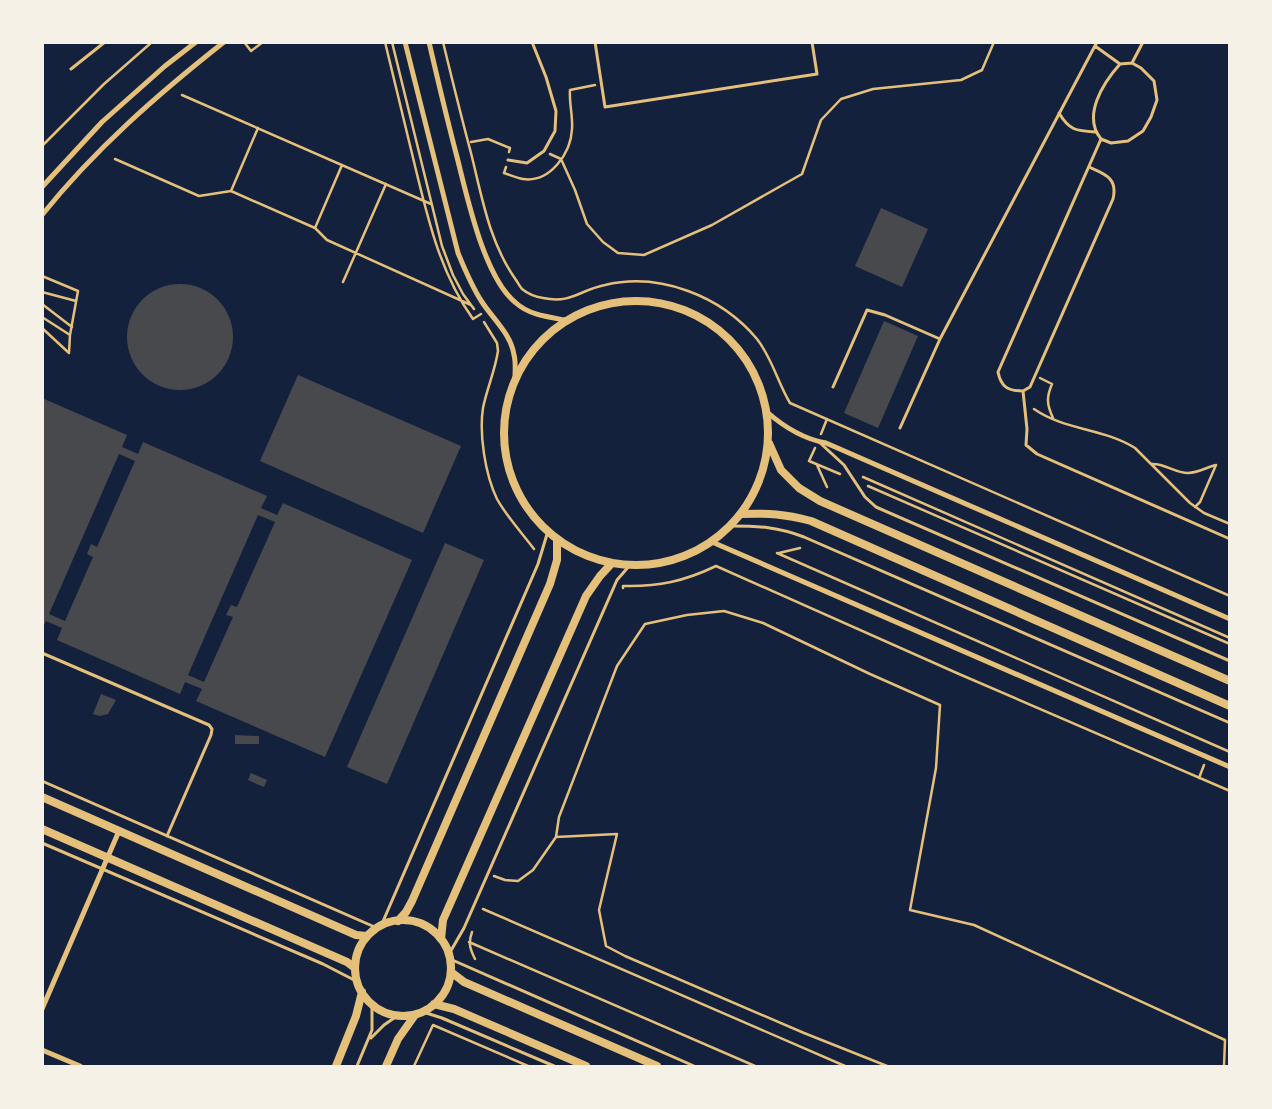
<svg xmlns="http://www.w3.org/2000/svg" width="1272" height="1109" viewBox="0 0 1272 1109" font-family="'Sofia Sans Condensed',sans-serif">
<rect width="100%" height="100%" fill="#14213d"/>
<path fill="#48494c" fill-rule="evenodd" d="M881,208L928,229L902,287L855,266Z
M127 337a53 53 0 1 1 106 0a53 53 0 1 1-106 0Z
M884,321L918,336L878,428L844,413Z
M298,375L461,446L423,533L260,461Z
M42,398L127,435L122,447L138,454L143,442L267,496L261,508L277,515L283,503L412,560L325,757L196,701L202,689L185,682L180,694L57,640L62,628L46,621L42,629ZM119,454L135,461L97,547L91,544L87,554L93,557L65,621L49,614ZM258,515L275,522L237,607L231,605L226,615L233,617L204,682L188,675Z
M445,543L484,560L387,784L347,767Z
M101,694L116,700L108,714L100,716L93,714Z
M235,735L259,736V744H235Z
M251,773L267,780L264,787L248,780Z"/>
<g fill="none" stroke-linecap="round" stroke-linejoin="round">
<path stroke="#e5c07b" stroke-width="2.5" d="M244,42L251,51L263,42
M385,42C395,84 405,125 415,166C428,219 440,273 473,319L481,314
M392,42L442,246L453,275L463,294L474,309
M443,42C452,79 461,116 471,153C482,197 489,242 516,280C518,283 520,287 522,289C528,294 537,297 543,298C572,304 579,290 605,285C660,272 721,296 757,339C772,358 778,383 790,403L1230,596
M182,95L431,204
M471,142L488,139L510,148L509,152
M42,146L104,84L152,42
M550,154L561,159L575,190L587,224L603,242L618,253L644,255L712,225L802,174L821,120L841,99L873,89L961,80L982,70L994,42
M115,159L199,196L231,191L315,228L327,240L471,305
M506,167L504,173C510,175 517,178 523,179C550,183 571,153 572,129C573,116 569,103 570,90L595,85
M231,191L258,128
M315,228L342,165
M42,276L78,291L70,335L69,353L42,328
M343,282L386,184
M42,292L76,301
M42,304L72,327
M42,317L70,335
M484,322L497,343L498,351C495,371 487,388 483,408C479,434 485,474 497,499C507,517 522,533 534,549
M1040,378L1052,384C1046,398 1047,405 1053,418
M1034,409C1066,431 1103,428 1135,448L1190,503L1204,513L1230,524
M821,434L827,419
M815,448L809,461L840,474
M1152,464C1164,463 1175,473 1188,473C1198,473 1207,467 1216,465
M817,465L827,487
M863,477L1230,638
M868,486L1230,644
M1195,507L1200,502L1216,465
M777,553L1230,752
M779,553L800,548
M623,588V586C658,587 685,581 716,566L959,674L1230,791
M1199,778L1204,765
M556,837L617,834L599,910L606,946L625,956L804,1033L887,1066
M494,876L505,880L518,881L533,870L556,837L559,817L617,666L645,624L687,615L724,611L763,623L870,674L940,705L936,768L910,910L974,925L1225,1040L1224,1066
M483,909L845,1066
M472,932C468,943 470,949 475,959
M469,942L755,1066
M414,1066L433,1025L528,1066"/>
<path stroke="#e5c07b" stroke-width="3" d="M595,42L605,107L817,74L812,42
M1163,42H1173
M1095,46L1120,64
M1132,63L1143,42
M71,69L105,42
M1059,113C1069,130 1076,131 1095,132
M508,160L527,163L544,151L555,131L556,111L546,77L532,42
M1089,167C1105,174 1118,178 1113,199L1030,387L1023,391L1027,429L1026,445L1037,454L1230,539
M833,387L867,310L885,315L940,339L1097,42
M1023,391C1008,391 1001,387 998,372L1101,139L1111,143L1128,141L1143,131L1151,117L1157,100L1154,81L1141,68L1132,63L1120,64C1103,83 1082,116 1101,139
M900,428L940,339
M818,441L844,465L865,497L876,507L1230,661
M731,526C759,526 778,527 804,537L1230,723
M42,653L209,725L212,729L211,735L167,836
M42,781L377,928
M42,843L323,964L356,981
M381,926L538,564L548,531
M449,954L464,928L617,580L630,565
M450,959L694,1066
M423,1012L442,1018L554,1066
M371,1038L384,1025L397,1016
M357,1066L372,1030V1005"/>
<path stroke="#e5c07b" stroke-width="5" d="M405,42L458,253C465,270 472,287 482,302C493,319 511,334 514,355C516,362 515,370 515,378
M429,42C438,81 447,119 457,157C467,196 484,278 516,303C529,315 549,317 565,320
M42,187L102,122L165,66L196,42
M42,215C95,149 158,94 224,42
M767,412C784,427 804,439 826,443L1230,619
M712,542L1230,767
M42,1009L119,831
M42,1050L80,1066"/>
<path stroke="#e5c07b" stroke-width="8" d="M504 433a132 132 0 1 1 264 0a132 132 0 1 1-264 0Z
M769,443L781,470L799,488L820,501L1230,681
M741,514C769,513 784,514 811,521L1230,706
M42,797L356,935L367,936
M42,829L347,962L355,968
M355 968a48 48 0 1 1 96 0a48 48 0 1 1-96 0Z
M398,921L406,912L412,901L550,584L557,560V539
M441,939L443,920L586,596L600,576L612,563
M451,972L464,982L657,1066
M434,1004L454,1009L586,1066
M336,1066L356,1016L362,992
M386,1066L398,1039L415,1015"/>
</g>
<rect width="1272" height="1109" fill="none" stroke="#f6f1e7" stroke-width="88"/>
</svg>
